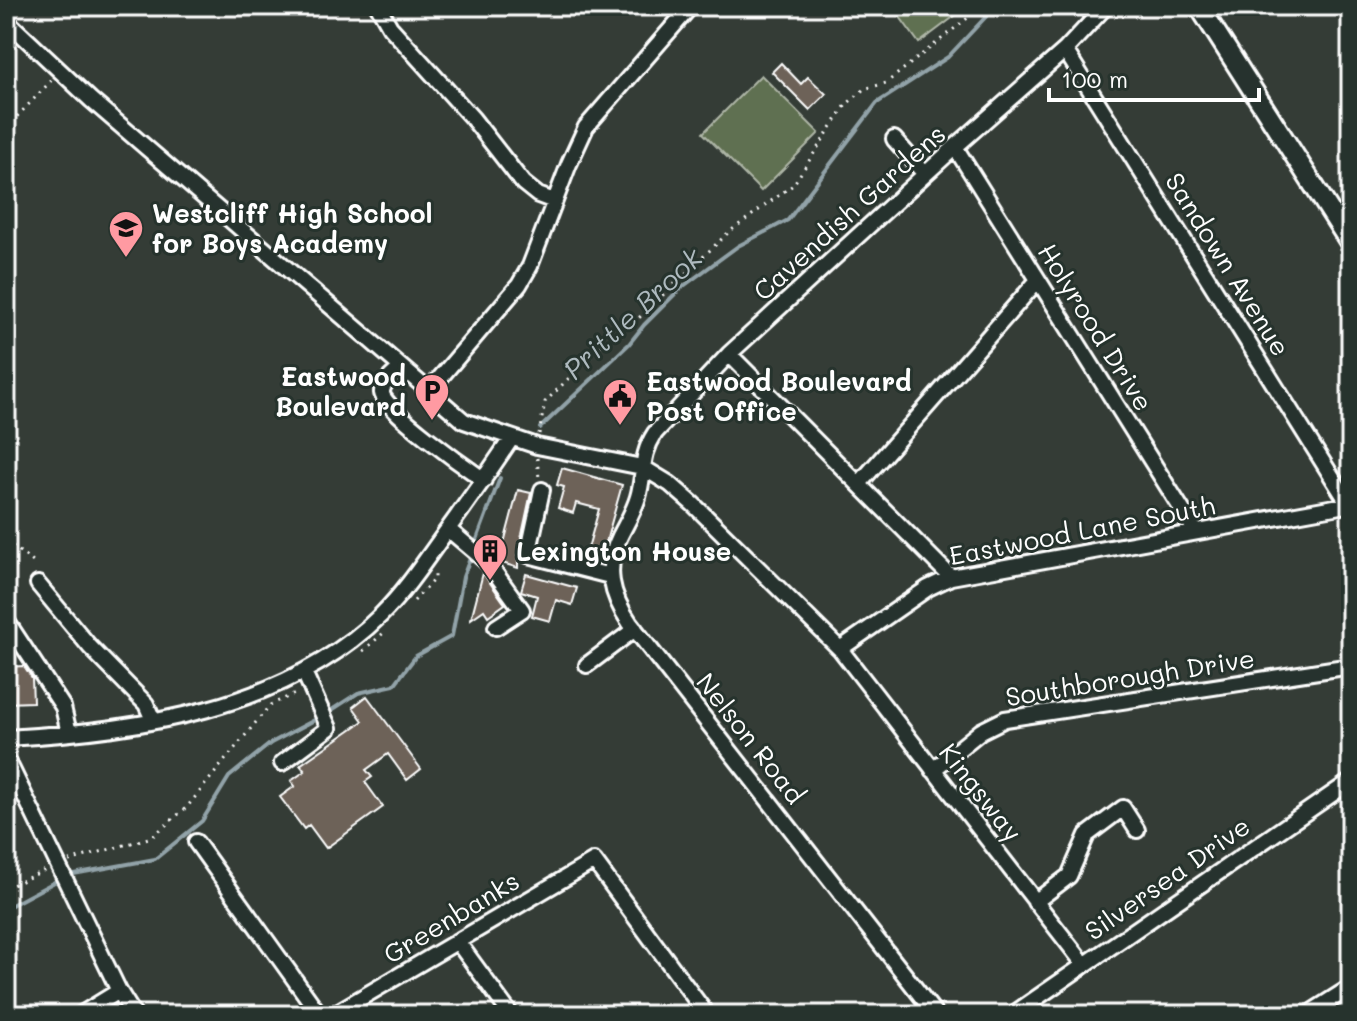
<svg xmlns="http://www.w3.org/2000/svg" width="1357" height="1021" viewBox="0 0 1357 1021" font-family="Mali,sans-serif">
<rect width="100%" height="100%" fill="#343c36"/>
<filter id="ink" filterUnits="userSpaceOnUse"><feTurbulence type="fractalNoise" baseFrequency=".0125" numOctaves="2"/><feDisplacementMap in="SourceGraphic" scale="16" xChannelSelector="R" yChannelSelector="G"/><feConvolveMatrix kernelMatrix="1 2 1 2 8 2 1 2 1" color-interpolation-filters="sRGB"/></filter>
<g filter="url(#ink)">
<path fill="#5f6f51" stroke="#afb7a8" stroke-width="2" d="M892,6H968L919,43Z
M761,75L819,133L761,191L703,133Z"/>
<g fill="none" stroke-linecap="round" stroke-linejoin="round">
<path stroke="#92a3a9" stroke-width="4" d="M540,428L629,344L644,325L681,288L738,246L788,220L877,103L948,57L996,6
M68,875L155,859L202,821L229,777L271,743L324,715L358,693L394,685L416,656L452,636L463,577L500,478
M6,908L60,879"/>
</g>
<path fill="#6d6258" stroke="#fff" stroke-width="2" d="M781,63L801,84L808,77L826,94L810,110L772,72Z
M562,468L622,485L602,556L587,552L599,509L576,503L573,513L558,508L564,487L557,485Z
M518,490L531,493L518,553V568L499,562Z
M483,573L505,604L488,616L484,610L471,619Z
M526,574L577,588L572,605L556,600L550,621L532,616L537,596L521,591Z
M24,666L32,678L33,702L6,703V667Z
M367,696L421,769L407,780L388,754L366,770L372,777L365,782L383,807L326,848L309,825L304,829L280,797L295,786L291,781L305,771L300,765L363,721L353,707Z"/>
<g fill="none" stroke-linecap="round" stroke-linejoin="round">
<g stroke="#fff" stroke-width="20">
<path id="minor" d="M378,6L390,27L473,119L523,183L538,195L554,201
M6,20L91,100L464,421L537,446L642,467L670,484L693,504L840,649L1084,964
M1065,50L1349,504
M894,139L925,174
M955,147L1196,532
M729,354L951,577
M400,368C394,375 381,383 382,393C383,409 468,469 484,480
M428,392L519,285L530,266L569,164L586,127L691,6
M859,484L1038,280
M542,490L528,555L610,576
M448,529L488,563L522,610L496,627
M38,584L90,647L146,704L153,720
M6,620L63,707L69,733
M840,649L928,588L951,577L1351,504
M587,665L635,629
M6,738C135,731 285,710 381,615C407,589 427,558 448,529C470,499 491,469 511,439
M6,757L119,991L134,1015
M282,763L329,728L304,672
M933,770L981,731L1005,719L1351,666
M196,842L320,1015
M1035,902L1069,876L1087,835L1123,808L1137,830
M457,941L511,1015
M80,1015L119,991
M332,1015L594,861L707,1015
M936,1015L630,623C611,595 604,568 620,536C626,524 634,511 638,497C645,473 640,456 655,433L729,354L955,147L1065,50L1106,6
M1012,1015L1351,781
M1307,1015L1351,987"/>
</g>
<g stroke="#fff" stroke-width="24">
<path id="major" d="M1199,6L1351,244"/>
</g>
<path stroke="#fff" stroke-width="3" stroke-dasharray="2 6" stroke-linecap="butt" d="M6,128L52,80
M539,434L545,402L605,342L622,334L729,232L793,185L846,105L864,89L886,83L974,13L980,6
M537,458L539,478
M6,541L33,562
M414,601L435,578V573
M363,651L387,630
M69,861L152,837L187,807L270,705L299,692
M6,888L47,869"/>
<use href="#minor" stroke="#26332d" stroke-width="14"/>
<use href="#major" stroke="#26332d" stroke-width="18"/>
</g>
</g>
<defs>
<g id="school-pin" transform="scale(1.8)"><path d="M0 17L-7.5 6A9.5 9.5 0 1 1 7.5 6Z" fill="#ff9aa2" stroke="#26332d"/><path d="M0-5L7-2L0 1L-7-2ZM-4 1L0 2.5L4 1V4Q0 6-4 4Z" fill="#111"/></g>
<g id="parking-pin" transform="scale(1.8)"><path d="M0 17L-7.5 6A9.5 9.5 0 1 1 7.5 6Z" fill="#ff9aa2" stroke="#26332d"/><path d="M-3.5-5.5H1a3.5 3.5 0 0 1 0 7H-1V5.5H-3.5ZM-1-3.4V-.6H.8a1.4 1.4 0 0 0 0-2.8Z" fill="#111"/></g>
<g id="civic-pin" transform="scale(1.8)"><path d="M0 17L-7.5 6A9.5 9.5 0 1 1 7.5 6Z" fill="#ff9aa2" stroke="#26332d"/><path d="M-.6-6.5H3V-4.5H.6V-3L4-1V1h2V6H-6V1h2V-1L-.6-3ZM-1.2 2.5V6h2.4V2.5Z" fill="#111"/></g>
<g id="building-pin" transform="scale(1.8)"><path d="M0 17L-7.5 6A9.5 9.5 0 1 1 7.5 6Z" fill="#ff9aa2" stroke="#26332d"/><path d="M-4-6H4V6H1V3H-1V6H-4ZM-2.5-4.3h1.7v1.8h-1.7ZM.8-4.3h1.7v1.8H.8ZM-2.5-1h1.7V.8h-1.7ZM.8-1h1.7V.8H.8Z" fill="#111"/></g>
</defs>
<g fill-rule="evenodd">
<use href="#school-pin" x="126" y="228"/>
<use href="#parking-pin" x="432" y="391"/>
<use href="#civic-pin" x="620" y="396"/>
<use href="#building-pin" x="490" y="551"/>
</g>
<g text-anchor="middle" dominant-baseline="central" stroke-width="6" stroke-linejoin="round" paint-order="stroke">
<g font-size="26" fill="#fff" stroke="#26332d">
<text transform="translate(849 212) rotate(-42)">Cavendish Gardens</text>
<text transform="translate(1228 264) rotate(58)">Sandown Avenue</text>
<text transform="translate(1096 327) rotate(58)">Holyrood Drive</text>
<text transform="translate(1082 530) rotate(-11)">Eastwood Lane South</text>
<text transform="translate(1130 677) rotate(-9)">Southborough Drive</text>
<text transform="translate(751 738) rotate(52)">Nelson Road</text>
<text transform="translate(981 792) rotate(52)">Kingsway</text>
<text transform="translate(1167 878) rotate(-35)">Silversea Drive</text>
<text transform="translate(451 917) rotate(-31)">Greenbanks</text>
</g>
<g font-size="26" font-weight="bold" fill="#fff" stroke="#26332d" text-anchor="start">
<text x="152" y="213">Westcliff High School<tspan x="152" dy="30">for Boys Academy</tspan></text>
<text x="406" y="376" text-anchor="end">Eastwood<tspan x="406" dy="30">Boulevard</tspan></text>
<text x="646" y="381">Eastwood Boulevard<tspan x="646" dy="30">Post Office</tspan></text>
<text x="516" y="551">Lexington House</text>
</g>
<g font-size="28" font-style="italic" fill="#aebabf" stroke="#26332d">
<text transform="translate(632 313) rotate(-43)">Prittle Brook</text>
</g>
</g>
<rect width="1357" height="1021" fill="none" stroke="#26332d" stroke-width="32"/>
<rect x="16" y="16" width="1325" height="989" fill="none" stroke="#fff" stroke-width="3" filter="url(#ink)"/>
<path d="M1049 88v12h210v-12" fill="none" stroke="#ffffff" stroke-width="4"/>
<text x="1061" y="88" font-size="24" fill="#ffffff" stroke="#26332d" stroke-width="6" paint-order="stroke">100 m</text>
</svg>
